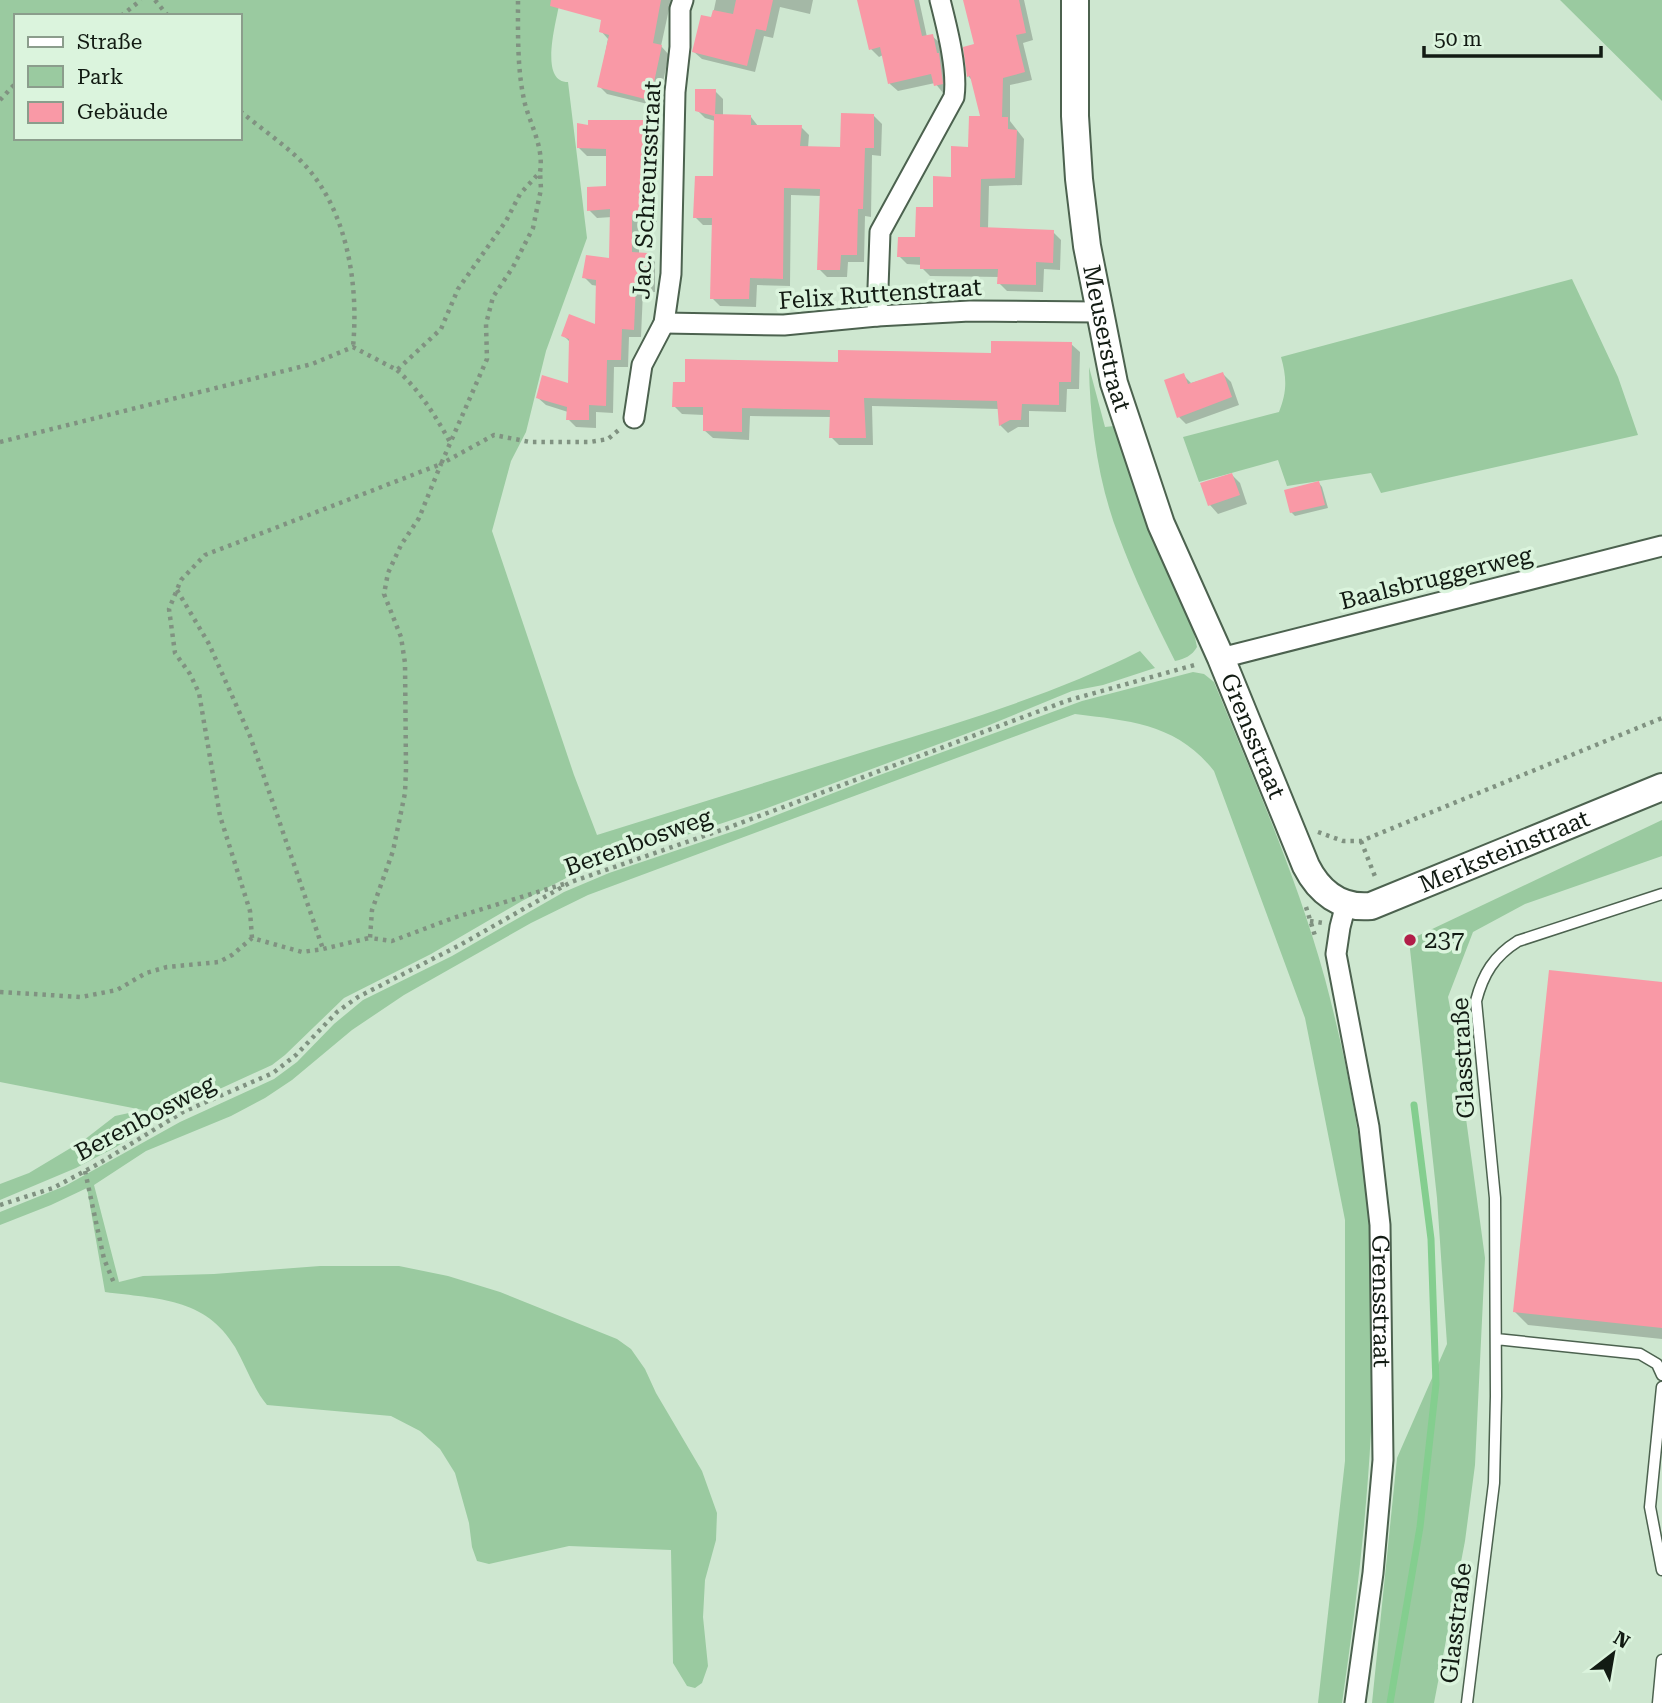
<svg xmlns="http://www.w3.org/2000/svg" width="1662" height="1703" viewBox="0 0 1662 1703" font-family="'Roboto Serif',serif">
<rect width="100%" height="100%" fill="#cee7d0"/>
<path fill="#9acaa0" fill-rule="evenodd" d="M0,0H560C557,20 538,82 568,82L587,238L546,351L526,432L511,461L492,531L574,775L597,835C690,806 783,777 876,748C965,721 1057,693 1140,651L1155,668L1103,685L1072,691L987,726L759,811L617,858L570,876L522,901L431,954L344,998L285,1055L272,1065L176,1109L116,1147L76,1168L0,1200V1184L29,1173L84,1140L115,1116L143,1110L0,1082ZM16,16H240V138H16Z
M1560,0H1662V101Z
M1572,279L1618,377L1638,435L1381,493L1371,473L1287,486L1278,460L1199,482L1183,437L1279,412C1287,392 1287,378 1281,357Z
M1089,367L1105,427L1114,426L1151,532L1194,633L1197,647C1192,656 1184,659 1175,661C1154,619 1134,578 1118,534C1098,482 1090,422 1089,367Z
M1193,672L1204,674L1214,682C1254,780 1297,877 1325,979C1345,1054 1360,1131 1368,1208C1383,1373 1366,1539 1342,1703H1318L1345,1461V1220L1305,1018L1214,771C1177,724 1131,721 1075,714L588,895L531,923L404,995L352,1030L292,1080L265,1098L231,1116L146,1151L94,1185L119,1282L143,1276L214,1274L320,1266H399L448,1276L500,1292L617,1339L631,1349L645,1369L656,1393L702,1471L717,1513L716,1540L705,1580L703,1617L708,1666L702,1683L695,1688L687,1686L673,1663L671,1550L569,1546L489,1564L477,1561L472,1547L469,1523L455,1473L440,1449L420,1431L391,1416L267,1405C253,1388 246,1366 235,1347C205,1297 157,1299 105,1292L87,1188L51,1205L0,1225V1212L65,1186L180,1122L274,1079L297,1062L334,1024L363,1000L452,956L564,892L609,873L746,827L877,776L1082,701Z
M1662,820V856L1525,904L1473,932L1448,997L1453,1023L1485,1258L1475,1465L1465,1541L1434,1703H1372L1397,1458L1447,1344L1437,1198L1409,940Z"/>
<path fill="#0003" d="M608,0H671L661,46L669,55L660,95V107L607,94L599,86L608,39L601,31Z
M716,0H813L810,14L780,7L773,38L764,36L755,72L702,59L694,52L712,19Z
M859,0H919L927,37L932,36L940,43L949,91L943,93L935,83L898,91L890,84L883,55L879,57L871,49Z
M979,0H1024L1033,40L1023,43L1032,80L1010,85V121L1024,139L1022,185L989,186L988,229L1053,232L1061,240L1060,270L1044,269L1043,292L1007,291L999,283V277L930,276L922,268V265L907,264L899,256L917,239L970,148L983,118L974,82L969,77L965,48L976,45Z
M715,91L723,99V116L751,117L758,126L801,127L809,135L808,148H842L874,116L882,124L881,156L872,155L871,217L865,216L864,262H848L847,277H827L819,269L821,196L791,195L790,286L757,285L756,307L720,306L712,298L713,225H703L695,217L714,178L715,121L705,118L697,110Z
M644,122L652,130V189L656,193L657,222H639V254L648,255L655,262V292L643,291L641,337H629L628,367H614L613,413L596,412V428L576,427L568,419V412L546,405L538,398L569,385L570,342L563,335L597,327L598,286L592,285L584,277L611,260L612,217L597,218L589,210L608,188V156H587L579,148L589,127Z
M1071,344L1080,352L1079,389H1067L1066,412L1029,411V427H1018L1008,433L1000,425L999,409L872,406L873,445H839L831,437L832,417L750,416L749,440L713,438L704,430V415L682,414L674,406L839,364L992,355Z
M1223,374L1231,382L1239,405L1186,424L1179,417L1183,375L1191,383Z
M1232,475L1240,483L1247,504L1218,514L1210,505L1202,484Z
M1319,483L1322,487L1328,508L1295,516L1291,512Z
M1662,984V1339L1528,1325L1515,1312Z"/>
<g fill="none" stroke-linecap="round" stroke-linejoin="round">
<path stroke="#84ce8f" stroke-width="7" d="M1390,1703L1420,1527L1436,1384L1431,1239L1414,1105"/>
</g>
<path fill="#f999a6" d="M551,0H661L653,43L662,45L653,87V101L597,87L609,35L599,32L601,20L550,6Z
M736,0H773L766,31L756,29L747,66L692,52L701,15L711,17L713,10L733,14Z
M857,0H914L922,36L933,34L937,53H939L943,84L934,86L931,74L888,84L880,47L869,50Z
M963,0H1019L1026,33L1016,35L1025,72L1003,78L1002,117H1008V129L1017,130L1015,178L981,179L980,227L1054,230L1053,263L1036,262V285L997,284L998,269H920V257H897L898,237H915L916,207H933V176L951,177V146L968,147L969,116H980L970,76L967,77L963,47L974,44Z
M695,89H716L715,114L751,115V125H802L800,146L840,147L841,113L874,114V148H865L863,209H858L857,255H841L840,270H817L820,189L784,188L783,279L750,278L749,299H710L712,218H693L695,176H713L714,116L695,111Z
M588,120H645V183H649V215H632V252L648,253L647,284H636L634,330L622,329L621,360H607L606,406L589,405V420H566L567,407L536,398L542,375L568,383L569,339L561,336L569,314L595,324L596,280L582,278L586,255L609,258L610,209L587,211V187L606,186V149L577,148V123L588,125Z
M991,341L1072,342L1071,382H1059V405L1022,404L1021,420H1010L999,426L997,401L864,398L866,438H829L830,410L742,408V432L703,431V407H672L673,382H685V359L838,362V350L991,353Z
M1223,372L1232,397L1177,418L1164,380L1184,373L1188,384Z
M1232,473L1240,495L1208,506L1200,483Z
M1319,481L1325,505L1290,513L1284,490Z
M1549,970L1662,982V1328L1513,1312Z"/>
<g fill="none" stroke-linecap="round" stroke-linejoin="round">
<g stroke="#4c624f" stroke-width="13">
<path id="lane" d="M1496,1339L1640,1354L1657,1364L1662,1375
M1662,1387L1650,1507L1662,1570
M1467,1703L1494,1483L1496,1396L1495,1198L1476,1001C1483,974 1494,956 1518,941L1662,894
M1658,1703L1662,1660"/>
</g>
<g stroke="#4c624f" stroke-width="23">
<g id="street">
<path d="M877,316L880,232L954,97C958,69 947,28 940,0"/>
<path d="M664,323L784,325L877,316L970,311L1098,312"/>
<path d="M634,418L642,365L664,323L671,274L675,92L680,47V9L683,0"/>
<path d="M1221,658L1662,546"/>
<path id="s1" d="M1346,904L1340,927L1336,954L1369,1127L1380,1225L1383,1460L1373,1573L1355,1703"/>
</g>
</g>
<g stroke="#4c624f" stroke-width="30">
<g id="secondary">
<path id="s2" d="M1075,0V116L1079,179L1087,246L1114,383L1161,524L1221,658L1306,866C1319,892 1341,909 1371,906L1662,787"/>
</g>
</g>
<path stroke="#809281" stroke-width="4.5" stroke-dasharray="3.5 5" stroke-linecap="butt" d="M155,0L168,16
M121,16L141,0
M0,100L16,83
M240,111C259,127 281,142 299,159C347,206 359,283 353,347
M397,370C420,391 435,415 450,442
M0,442L312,364L353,347L397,370L441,329L458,289L506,221L520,194L540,172C544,148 531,126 525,104C517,71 518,34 518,0
M177,590L209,644L250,736L323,949
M1318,832L1343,841H1361L1662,718
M1361,841L1376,879
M564,884L453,918L392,941L370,938L372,910L393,851L405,793L406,769L405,663L401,637L384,594L388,573L401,545L419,518L441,464L494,435L530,442H590L608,439L620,429
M1306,907L1316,939
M1310,921L1323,923
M252,938L250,911L220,816L199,693L190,674L175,653L169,609L181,580L205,555L441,464L487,359L486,324L493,297L513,267L533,228L541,189L540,172
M0,992L81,997L117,990L146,973L167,967L219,962L232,955L252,938L302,952L323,949L369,938
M85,1171L104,1259L114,1283
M0,1205L53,1188L98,1164L183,1112L273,1073L296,1055L337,1012L358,997L460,945L571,882L730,827L1066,701L1198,664"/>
<use href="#lane" stroke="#fff" stroke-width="10"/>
<use href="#street" stroke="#fff" stroke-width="19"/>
<use href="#secondary" stroke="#fff" stroke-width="26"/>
</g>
<circle fill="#b11e48" stroke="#dbf4dd" stroke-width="2.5" cx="1410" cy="940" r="7"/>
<g text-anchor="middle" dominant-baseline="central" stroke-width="7" stroke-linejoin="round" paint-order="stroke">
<g font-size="24" fill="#121b13" stroke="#dbf4dd">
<text transform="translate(647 190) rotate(-87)">Jac. Schreursstraat</text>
<text transform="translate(880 294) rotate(-4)">Felix Ruttenstraat</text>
<text stroke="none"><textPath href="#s2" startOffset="341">Meuserstraat</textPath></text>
<text transform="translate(1436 578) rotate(-14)">Baalsbruggerweg</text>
<text stroke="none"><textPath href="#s2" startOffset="766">Grensstraat</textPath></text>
<text transform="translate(638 842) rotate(-20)">Berenbosweg</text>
<text stroke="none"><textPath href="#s2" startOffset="1132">Merksteinstraat</textPath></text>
<text transform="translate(1463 1058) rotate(-93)">Glasstraße</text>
<text transform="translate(145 1118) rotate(-28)">Berenbosweg</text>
<text stroke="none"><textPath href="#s1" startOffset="402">Grensstraat</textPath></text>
<text transform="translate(1456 1623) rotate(-83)">Glasstraße</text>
</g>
<g font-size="24" fill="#121b13" stroke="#dbf4dd" text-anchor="start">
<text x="1424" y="940">237</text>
</g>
</g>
<rect x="14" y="14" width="228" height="126" fill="#dbf4dd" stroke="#8b9d8c" stroke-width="2"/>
<rect x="28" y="37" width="35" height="10" fill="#ffffff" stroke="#8b9d8c" stroke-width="2"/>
<text x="77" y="49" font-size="21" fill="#121b13">Straße</text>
<rect x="28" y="66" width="35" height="21" fill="#9acaa0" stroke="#8b9d8c" stroke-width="2"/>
<text x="77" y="84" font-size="21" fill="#121b13">Park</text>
<rect x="28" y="102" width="35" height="21" fill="#f999a6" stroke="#8b9d8c" stroke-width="2"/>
<text x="77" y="119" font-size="21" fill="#121b13">Gebäude</text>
<g transform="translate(1613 1654) rotate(31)" stroke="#dbf4dd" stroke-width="5" paint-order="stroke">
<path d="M0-5L12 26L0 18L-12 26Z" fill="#121b13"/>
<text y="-10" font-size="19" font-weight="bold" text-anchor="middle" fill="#121b13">N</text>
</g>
<path d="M1424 46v10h177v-10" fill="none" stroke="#121b13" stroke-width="3.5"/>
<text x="1434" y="46" font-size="21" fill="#121b13" stroke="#dbf4dd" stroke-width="5" paint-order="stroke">50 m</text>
</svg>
